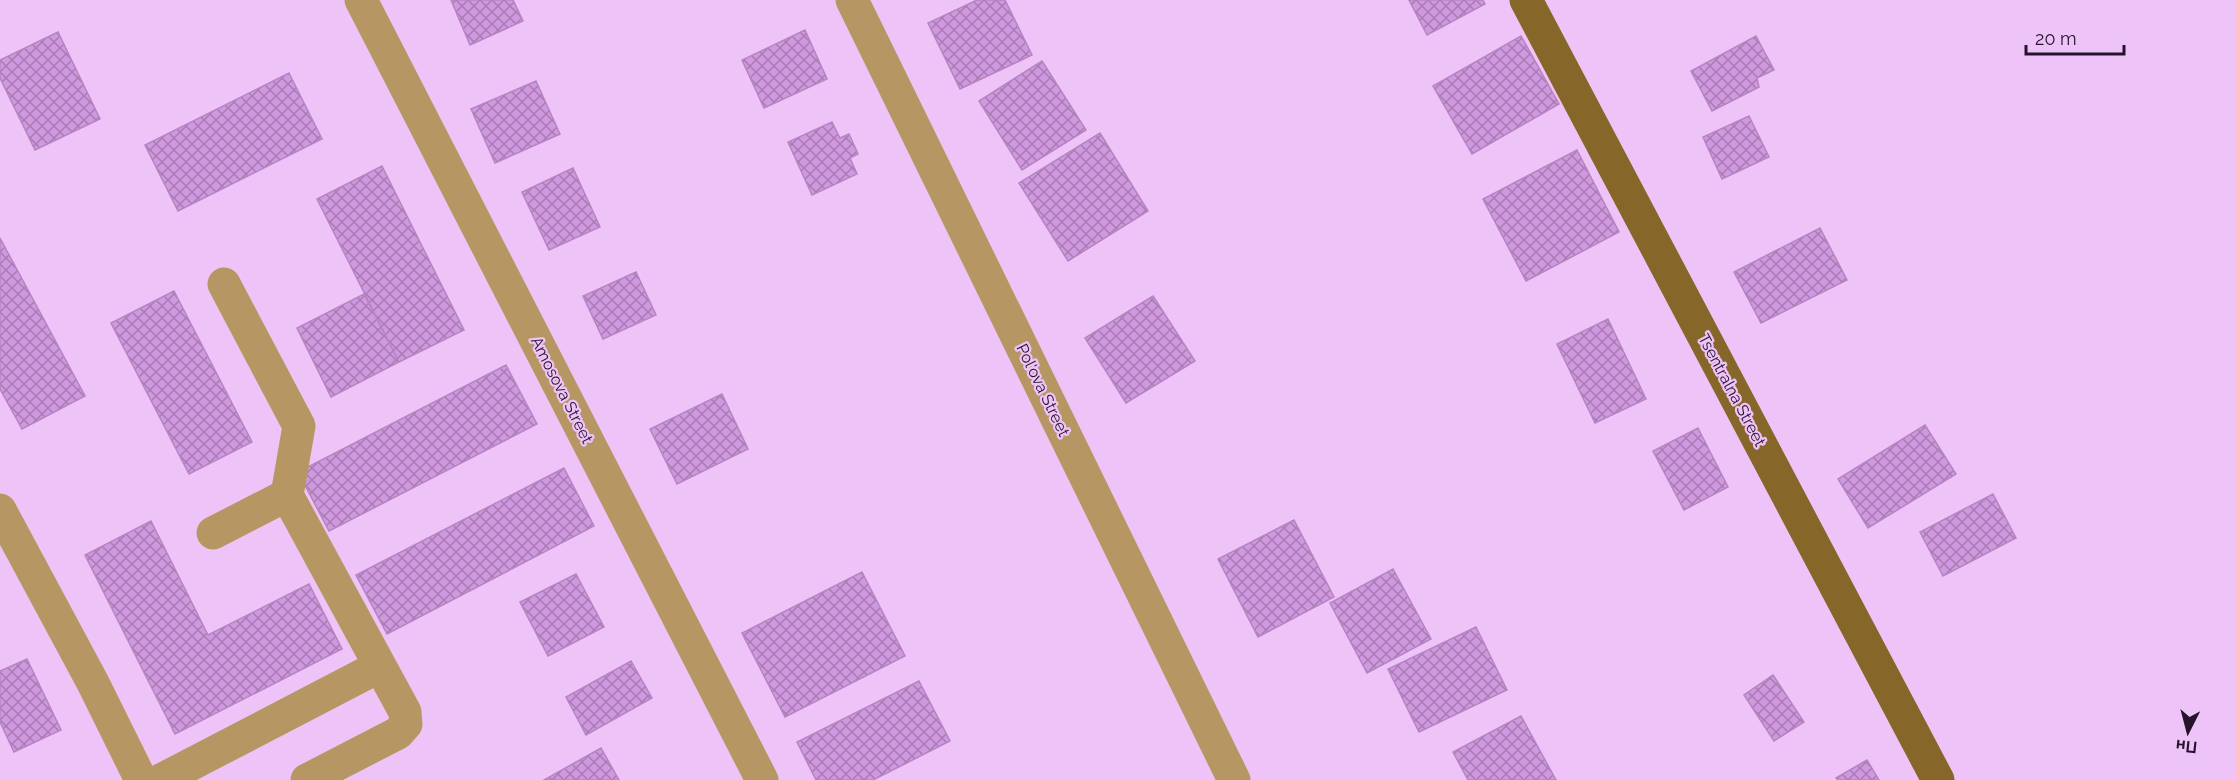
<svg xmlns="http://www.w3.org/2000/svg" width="2236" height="780" viewBox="0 0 2236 780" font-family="Raleway,sans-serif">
<defs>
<pattern id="building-cross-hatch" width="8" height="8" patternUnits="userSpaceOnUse" patternTransform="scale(1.5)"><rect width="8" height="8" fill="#d098de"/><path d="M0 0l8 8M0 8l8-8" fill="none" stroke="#a97bb4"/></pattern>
</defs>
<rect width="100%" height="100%" fill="#eec4f8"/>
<path fill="url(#building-cross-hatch)" stroke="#b684c2" stroke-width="1.5" d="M451,0H513L523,21L470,45Z
M977,0H1005L1032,55L960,89L928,23Z
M1409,0H1483L1485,4L1427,35Z
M805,30L827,79L764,108L742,60Z
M58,32L100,119L35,150L0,78V60Z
M1521,36L1559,104L1472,154L1433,86Z
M1756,36L1774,70L1757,78L1759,87L1712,111L1691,71Z
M1042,61L1086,130L1022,170L979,101Z
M289,73L322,139L178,211L145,145Z
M536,81L560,134L495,163L471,109Z
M1749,116L1769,157L1722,179L1703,137Z
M832,122L840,138L849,134L858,154L850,158L857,174L812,195L788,142Z
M1100,133L1148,211L1068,261L1019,183Z
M1577,150L1619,232L1526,281L1483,199Z
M382,166L464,330L399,362L317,199Z
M573,168L600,227L549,250L522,192Z
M1820,228L1847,280L1761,323L1734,272Z
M0,238L85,396L22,429L0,389Z
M636,272L656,315L603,339L583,296Z
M174,291L252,442L189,474L111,323Z
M364,294L399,362L331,397L297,328Z
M1153,296L1195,361L1126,403L1085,338Z
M1608,319L1646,399L1595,423L1557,344Z
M506,365L537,424L329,531L298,472Z
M722,394L748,449L677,484L650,429Z
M1925,425L1956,474L1868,528L1838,479Z
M1698,428L1728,487L1684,510L1653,451Z
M564,468L594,526L387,634L356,575Z
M1993,494L2016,538L1943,576L1920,532Z
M1294,520L1334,597L1258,637L1218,559Z
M151,521L208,635L309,584L342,649L175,734L85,555Z
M1393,569L1431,639L1367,673L1330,603Z
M862,572L905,656L785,717L742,633Z
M576,574L604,627L548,656L520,602Z
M1476,627L1507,690L1419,732L1388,669Z
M27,659L61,730L14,752L0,722V671Z
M631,661L652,698L586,735L566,697Z
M1773,675L1804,722L1774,741L1744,695Z
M919,681L950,741L873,780H816L797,742Z
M1521,716L1556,780H1468L1453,752Z
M601,748L619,780H544Z
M1867,760L1879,780H1838L1836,778Z"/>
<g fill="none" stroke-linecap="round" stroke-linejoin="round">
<path stroke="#b69763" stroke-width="33" d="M361,0L762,780
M852,0L1234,780
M224,284L299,426L287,495L405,712L406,724L398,733L307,780
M0,510L93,683L141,780
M213,533L287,495
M161,780L380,666"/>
<path stroke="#876629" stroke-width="33" d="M1526,0L1938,780"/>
</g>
<g text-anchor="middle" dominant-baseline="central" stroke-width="4.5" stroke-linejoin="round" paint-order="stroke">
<g font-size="16" fill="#26132b" stroke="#eec4f8">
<text transform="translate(562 390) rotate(63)">Amosova Street</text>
<text transform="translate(1043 390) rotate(64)">Pol'ova Street</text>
<text transform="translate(1732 390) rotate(62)">Tsentralna Street</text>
</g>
</g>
<g transform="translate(2188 732) rotate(186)" stroke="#eec4f8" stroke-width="4.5" paint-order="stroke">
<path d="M0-4.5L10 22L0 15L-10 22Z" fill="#26132b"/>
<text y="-9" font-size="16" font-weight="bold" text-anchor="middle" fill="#26132b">Пн</text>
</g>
<path d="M2026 45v9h98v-9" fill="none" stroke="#26132b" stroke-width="3"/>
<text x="2035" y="45" font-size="18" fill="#26132b" stroke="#eec4f8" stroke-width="4.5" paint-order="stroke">20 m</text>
</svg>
